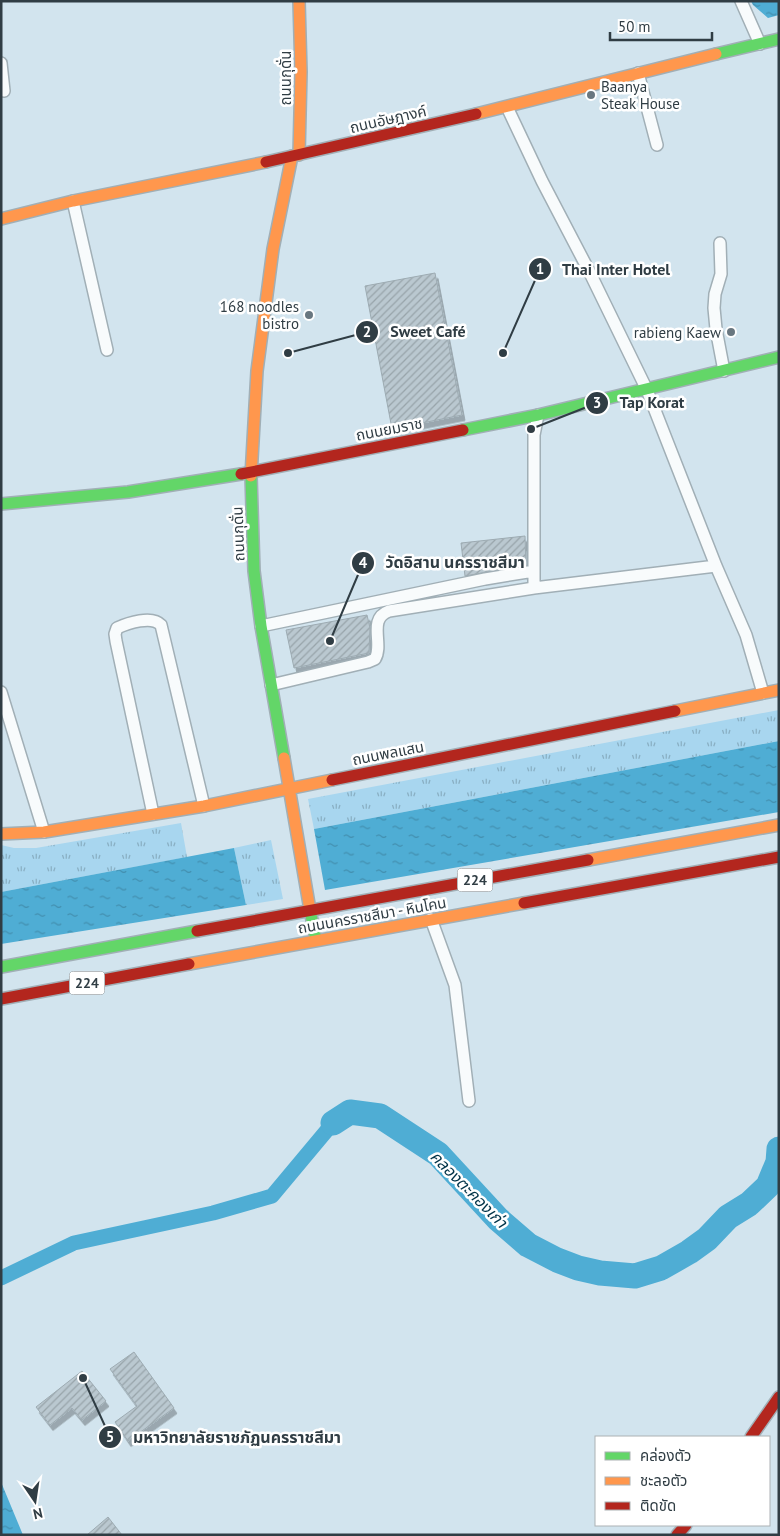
<svg xmlns="http://www.w3.org/2000/svg" width="780" height="1536" viewBox="0 0 780 1536" font-family="'PT Sans','Noto Sans Thai',sans-serif">
<defs>
<pattern id="park-tufts" width="24" height="20" patternUnits="userSpaceOnUse" patternTransform="scale(1.25)"><rect width="24" height="20" fill="#a8d6ef"/><path d="M3 7l-1-3M5 7V3M7 7l1-3M15 17l-1-3M17 17v-4M19 17l1-3" fill="none" stroke="#89afc3"/></pattern>
<pattern id="water-ripples" width="26" height="14" patternUnits="userSpaceOnUse" patternTransform="scale(1.25)"><rect width="26" height="14" fill="#4fadd4"/><path d="M2 4q2-2 4 0t4 0M15 11q2-2 4 0t4 0" fill="none" stroke="#428eae"/></pattern>
<pattern id="building-hatch" width="6" height="6" patternUnits="userSpaceOnUse" patternTransform="scale(1.25)"><rect width="6" height="6" fill="#bac8d0"/><path d="M-1 1l2-2M0 6l6-6M5 7l2-2" fill="none" stroke="#98a4aa"/></pattern>
<filter id="shadow"><feDropShadow dx="3" dy="5.5" stdDeviation="0" flood-color="#0004"/></filter>
</defs>
<rect width="100%" height="100%" fill="#d2e4ee"/>
<path fill="url(#park-tufts)" d="M779,710V741L314,829L308,799Z
M181,823L187,857L1,892V845L14,848H36Z
M271,840L283,899L246,905L234,848Z"/>
<path fill="url(#water-ripples)" d="M751,1H779V15L768,18L753,5Z
M779,741V812L325,890L314,829Z
M234,848L246,905L1,944V892Z
M1,1482L23,1535H1Z"/>
<g fill="none" stroke-linecap="round" stroke-linejoin="round">
<path stroke="#4fadd4" stroke-width="15" d="M1,1278L74,1243L213,1213L272,1196L333,1123"/>
<path stroke="#4fadd4" stroke-width="25" d="M333,1123L350,1112L380,1116L438,1154L498,1219L528,1245L557,1260L578,1268L600,1273L635,1276L661,1268L689,1252L707,1239L728,1217L749,1204L768,1186L778,1162L779,1149"/>
</g>
<path fill="url(#building-hatch)" stroke="#9dabb2" filter="url(#shadow)" d="M435,273L462,415L392,429L365,286Z
M525,536L526,565L465,576L461,543Z
M367,615L370,628L369,653L294,668L286,630Z
M134,1352L174,1408L128,1441L115,1422L137,1406L110,1369Z
M82,1371L106,1401L82,1420L72,1408L50,1425L36,1407Z
M108,1517L122,1535H87Z"/>
<g fill="none" stroke-linecap="round" stroke-linejoin="round">
<g stroke="#a1afb6" stroke-width="14">
<path id="street" d="M741,1L760,44
M1,63L4,91
M638,73L657,145
M507,107L542,181L589,271L647,390L716,566L746,635L763,693
M73,201L107,350
M720,243L721,274L715,294L714,308L716,329L724,371
M534,588V435L538,415
M261,626L485,579L534,571
M271,685L368,662L375,659C384,644 367,619 389,611L534,588L716,566
M1,692L44,832
M153,814L116,641L115,634L117,628C128,623 152,615 161,625L204,806
M431,919L455,985L469,1101"/>
</g>
<g stroke="#a1afb6" stroke-width="14">
<path id="fast" d="M716,54L779,39
M463,430L538,415L779,357
M251,476L254,571L261,626L284,758
M1,504L128,492L241,474
M310,910L316,940
M1,967L197,931"/>
</g>
<g stroke="#a1afb6" stroke-width="14">
<path id="slow" d="M299,1L301,72L299,155
M476,114L716,54
M1,219L73,201L266,162
M251,476L257,371L273,249L292,156
M675,711L779,690
M284,758L310,910
M1,834L44,832L204,806L332,780
M588,860L779,825
M189,964L524,903"/>
</g>
<g stroke="#a1afb6" stroke-width="14">
<path id="jam" d="M266,162L476,114
M241,474L463,430
M332,780L675,711
M524,903L779,857
M197,931L588,860
M1,999L189,964
M751,1437L779,1397
M677,1535L686,1525"/>
</g>
<use href="#street" stroke="#f8fbfc" stroke-width="11"/>
<use href="#fast" stroke="#63d668" stroke-width="11"/>
<use href="#slow" stroke="#ff974d" stroke-width="11"/>
<use href="#jam" stroke="#b3261e" stroke-width="11"/>
</g>
<g fill="#697780" stroke="#fff" stroke-width="2">
<circle cx="591" cy="95" r="5"/>
<circle cx="309" cy="315" r="5"/>
<circle cx="731" cy="332" r="5"/>
</g>
<g text-anchor="middle" dominant-baseline="central" stroke-width="5" stroke-linejoin="round" paint-order="stroke">
<g fill="#fff" stroke="#6e777c" stroke-width="1">
<rect x="457.5" y="868.5" width="35" height="23" rx="4"/>
<rect x="69.5" y="971.5" width="35" height="23" rx="4"/>
</g>
<g font-size="14" font-weight="bold" fill="#303d44">
<text x="475" y="880">224</text>
<text x="87" y="983">224</text>
</g>
<g font-size="15" fill="#303d44" stroke="#fff">
<text transform="translate(285 78) rotate(-90)">ถนนกุดั่น</text>
<text transform="translate(388 119) rotate(-13)">ถนนอัษฎางค์</text>
<text transform="translate(389 429) rotate(-11)">ถนนยมราช</text>
<text transform="translate(238 534) rotate(-92)">ถนนกุดั่น</text>
<text transform="translate(388 753) rotate(-11)">ถนนพลแสน</text>
<text transform="translate(372 915) rotate(-10)">ถนนนครราชสีมา - หินโคน</text>
</g>
<g font-size="15" fill="#303d44" stroke="#fff" text-anchor="end">
<text x="601" y="86" text-anchor="start">Baanya<tspan x="601" dy="17">Steak House</tspan></text>
<text x="299" y="306">168 noodles<tspan x="299" dy="17">bistro</tspan></text>
<text x="721" y="332">rabieng Kaew</text>
</g>
<g font-size="16" font-style="italic" fill="#003348" stroke="#fff">
<text transform="translate(469 1189) rotate(45)">คลองตะคองเก่า</text>
</g>
</g>
<path fill="none" stroke="#303d44" stroke-width="2" d="M503 353L540 269M288 353L367 332M531 429L597 403M330 641L363 563M83 1378L110 1437"/>
<g fill="#303d44" stroke="#fff" stroke-width="2">
<circle cx="503" cy="353" r="5"/>
<circle cx="288" cy="353" r="5"/>
<circle cx="531" cy="429" r="5"/>
<circle cx="330" cy="641" r="5"/>
<circle cx="83" cy="1378" r="5"/>
<circle cx="540" cy="269" r="12"/>
<circle cx="367" cy="332" r="12"/>
<circle cx="597" cy="403" r="12"/>
<circle cx="363" cy="563" r="12"/>
<circle cx="110" cy="1437" r="12"/>
</g>
<g font-size="15" text-anchor="middle" font-weight="bold" fill="#fff">
<text x="540" y="274">1</text>
<text x="367" y="337">2</text>
<text x="597" y="408">3</text>
<text x="363" y="568">4</text>
<text x="110" y="1442">5</text>
</g>
<g font-size="16" text-anchor="middle" font-weight="bold" fill="#303d44" stroke="#fff" stroke-width="5" stroke-linejoin="round" paint-order="stroke">
<text x="616" y="275">Thai Inter Hotel</text>
<text x="428" y="337">Sweet Café</text>
<text x="652" y="408">Tap Korat</text>
<text x="455" y="568">วัดอิสาน นครราชสีมา</text>
<text x="237" y="1443">มหาวิทยาลัยราชภัฏนครราชสีมา</text>
</g>
<rect width="780" height="1536" fill="none" stroke="#303d44" stroke-width="5"/>
<rect x="595" y="1436" width="175" height="90" fill="#ffffff" stroke="#acb1b4"/>
<rect x="605" y="1452" width="25" height="8" fill="#63d668" stroke="#acb1b4"/>
<text x="640" y="1461" font-size="15" fill="#303d44">คล่องตัว</text>
<rect x="605" y="1477" width="25" height="8" fill="#ff974d" stroke="#acb1b4"/>
<text x="640" y="1486" font-size="15" fill="#303d44">ชะลอตัว</text>
<rect x="605" y="1502" width="25" height="8" fill="#b3261e" stroke="#acb1b4"/>
<text x="640" y="1511" font-size="15" fill="#303d44">ติดขัด</text>
<g transform="translate(35 1501) rotate(167)" stroke="#ffffff" stroke-width="4" paint-order="stroke">
<path d="M0-4L9 19L0 12L-9 19Z" fill="#303d44"/>
<text y="-8" font-size="14" font-weight="bold" text-anchor="middle" fill="#303d44">N</text>
</g>
<path d="M610 32v8h102v-8" fill="none" stroke="#303d44" stroke-width="2.5"/>
<text x="618" y="32" font-size="15" fill="#303d44" stroke="#ffffff" stroke-width="4" paint-order="stroke">50 m</text>
</svg>
